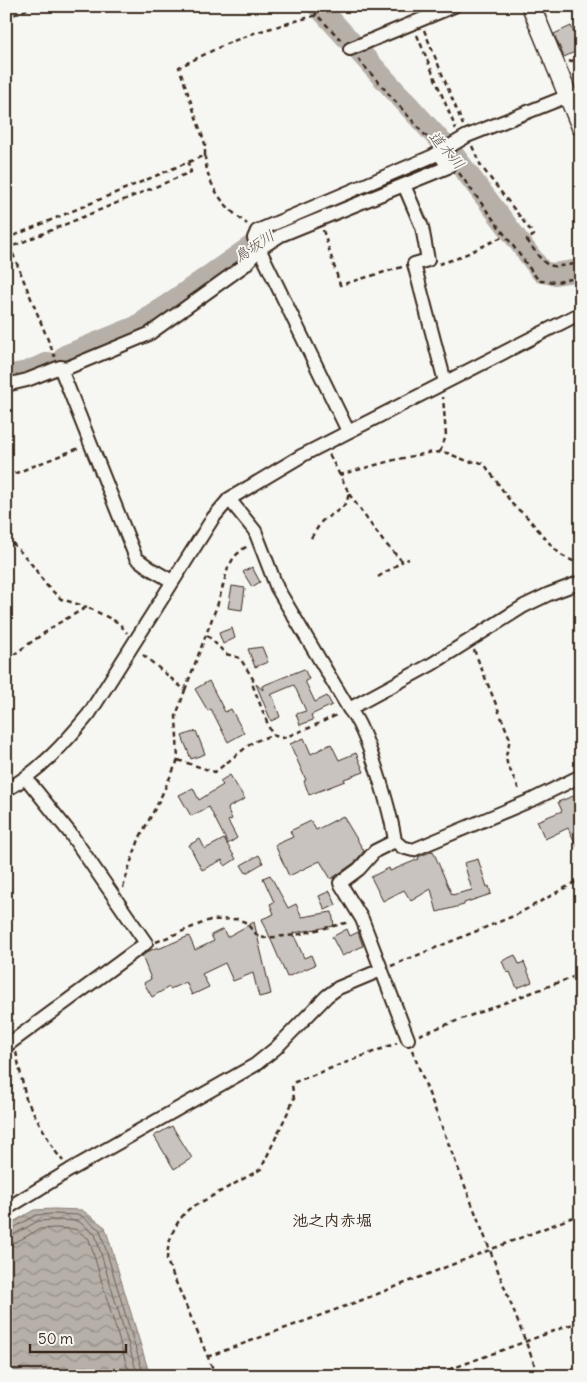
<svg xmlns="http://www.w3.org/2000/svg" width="587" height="1382" viewBox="0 0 587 1382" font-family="Delius,'Klee One',sans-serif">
<defs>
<pattern id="water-waves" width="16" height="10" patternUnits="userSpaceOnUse" patternTransform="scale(1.25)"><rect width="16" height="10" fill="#b6b0a9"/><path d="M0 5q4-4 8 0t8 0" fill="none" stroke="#958f89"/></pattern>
</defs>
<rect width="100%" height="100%" fill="#f6f6f2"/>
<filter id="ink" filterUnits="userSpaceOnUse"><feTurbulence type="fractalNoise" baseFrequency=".02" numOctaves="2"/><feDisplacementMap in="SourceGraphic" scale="10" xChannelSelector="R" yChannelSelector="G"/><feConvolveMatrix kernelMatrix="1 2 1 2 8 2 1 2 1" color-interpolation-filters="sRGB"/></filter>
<g filter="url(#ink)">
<path fill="url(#water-waves)" stroke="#857a71" d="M54,1209L82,1210L105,1227L150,1376H6V1226L34,1210Z"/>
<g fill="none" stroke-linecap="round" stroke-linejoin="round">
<path stroke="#6c6056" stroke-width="1" d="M6,1230H10L36,1215L54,1214L80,1215L100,1230L144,1376
M6,1236L13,1235L38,1221L54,1220L78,1221L95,1234L138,1376
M6,1244L16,1242L40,1229L54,1228L75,1229L89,1239L130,1376"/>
<path stroke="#b6b0a9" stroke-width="22" d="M318,6L455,157L542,272L554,274L581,270
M421,171L455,157
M65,356L136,327L269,234L304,220
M6,376L27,372L48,363"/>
</g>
<path fill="#c8c3be" stroke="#3b2a1e" d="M571,26L581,49L564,57L554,34Z
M252,567L260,582L252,587L243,572Z
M232,586L245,588L242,610L228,608Z
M232,628L235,638L223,644L219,633Z
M262,647L268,662L255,667L248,649Z
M304,669L309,679L305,681L315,702L327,696L332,705L311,715L313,720L300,725L296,714L306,711L294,685L270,695L273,697L280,717L271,721L256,684L263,690L262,686Z
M209,681L225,712L231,709L244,733L228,742L211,709L208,711L195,689Z
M196,731L205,754L191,759L182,736Z
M304,738L311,754L331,744L339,760L356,753L364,772L344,779L345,781L309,795L304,781L306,780L290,744Z
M230,775L245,799L229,807L228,810L232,819L228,821L237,838L228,844L209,807L191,816L179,795L193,788L199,800L223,785L220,781Z
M581,793V854L568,828L545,839L537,821L562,811L558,802Z
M343,816L364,851L354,863L331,879L320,861L289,876L275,845L293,837L290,831L311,821L316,830Z
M200,839L205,849L224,839L236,859L225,866L222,860L202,870L189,845Z
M433,851L452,895L472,890L464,863L478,859L487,887L489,886L491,894L464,903V905L437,912L431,889L411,901L404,890L383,901L371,877L389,868L390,871L419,859L418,857Z
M259,855L263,863L246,873L241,865Z
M270,875L288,908L296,904L302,917L332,912L334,926L293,933L304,958L311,955L315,965L287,977L262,919L274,914L270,904L274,902L263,878Z
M330,891L336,905L325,910L319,896Z
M254,922L271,994L259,997L253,973L233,981L225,963L202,974L209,987L192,995L186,982L170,989L169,987L152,997L144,983L151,979L142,956L149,951L158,947V949L189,936L195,950L214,941L211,935L223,929L227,937Z
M347,929L350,936L358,932L363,946L342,956L332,937Z
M515,955L519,964L524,962L532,982L517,988L510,972L507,973L502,961Z
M172,1126L192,1158L174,1169L154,1136Z"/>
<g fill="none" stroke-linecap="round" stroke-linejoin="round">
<g stroke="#3b2a1e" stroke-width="16">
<path id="minor" d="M350,49L454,6
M404,185L422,227L428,260L414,264L445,382
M60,367L136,558L151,569L172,581
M6,385L27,380L60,367L67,368L149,334L245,265L259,249L281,235L448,167L439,153
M348,431L254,238L257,231L433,156L467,136L568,96
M229,499L255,531L277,588L349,709C367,728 391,813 395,841L402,847L413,850L534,799L581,776
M349,709L432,664L524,606L549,594L581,582
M6,790C39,772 66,742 89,714L213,518L229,499L303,455L581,313
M395,841L375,851L359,869L340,883L362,919L408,1039
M6,1046L146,943L70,833L26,778
M6,1209L70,1170L255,1065L276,1048L327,996L338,988L381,970"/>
</g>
<g stroke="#3b2a1e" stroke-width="21">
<path id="secondary" d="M531,6L581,127"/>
</g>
<path stroke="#3b2a1e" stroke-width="2.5" stroke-dasharray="5 4" stroke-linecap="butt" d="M309,6L317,15
M404,6L407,14
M6,18L35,6
M424,30L463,125
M417,35L456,129
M358,59L432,143
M569,62L581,57
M472,146L481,166L534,235L527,240C548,269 544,269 581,263
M205,155C206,185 224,207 247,224
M459,173L539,281L557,282L581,277
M323,230L340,285L402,267
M6,237L55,357
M6,239L205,155V144L179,67L226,44L254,33L317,15L341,40
M6,249L191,172L188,163
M439,264L458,258L504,236
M440,452L446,436L443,397
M339,475L398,459L433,452L447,453L470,462L477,461L485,465L513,505L527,517L551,545L561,555L581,565
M6,477L79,448
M349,494L383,541L400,559L403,561L409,559
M6,536L30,562L47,586L61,599L87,607
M311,538L322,521L342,508L347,501L349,493L329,454
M378,577L403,561
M207,635L226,654L240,658L253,679V686L272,735
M474,650L510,739L506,756L507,763L520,792
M6,660L57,624L87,607L119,623L127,633
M185,690L218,603L228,568L234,557L244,548L249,546
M178,760L215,772L253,742L272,735L283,738L309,728L339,714
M123,888L130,864L140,837L159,801L178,760L176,716L185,690L142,654
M156,942L210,920L237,919L245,922L257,935L264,938L296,935L350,922
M391,966L516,915L581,879
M419,1035L581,974
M412,1050L539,1376
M16,1052L26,1099L55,1151L63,1161
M207,1357L362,1300L581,1214
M216,1376L167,1261C167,1241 175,1222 189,1209L261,1169L294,1099L292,1085L295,1082L397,1043
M432,1376L581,1321"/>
<use href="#minor" stroke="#f6f6f2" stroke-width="12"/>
<use href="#secondary" stroke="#f6f6f2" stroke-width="18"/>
</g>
</g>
<g text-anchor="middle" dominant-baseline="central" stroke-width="4" stroke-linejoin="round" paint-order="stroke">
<g font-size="15" font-style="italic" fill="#605248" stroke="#f6f6f2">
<text transform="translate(447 150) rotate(49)">道木川</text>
<text transform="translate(254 246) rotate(-33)">鳥坂川</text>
</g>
<g font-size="16" font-weight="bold" fill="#3b2a1e" stroke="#f6f6f2">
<text x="332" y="1220">池之内赤堀</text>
</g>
</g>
<rect width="587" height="1382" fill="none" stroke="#f6f6f2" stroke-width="25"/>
<rect x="12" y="12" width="562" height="1357" fill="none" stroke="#3b2a1e" stroke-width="2" filter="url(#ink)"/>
<path d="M30 1344v8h96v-8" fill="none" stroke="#3b2a1e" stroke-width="2.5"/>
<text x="38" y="1344" font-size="15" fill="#3b2a1e" stroke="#f6f6f2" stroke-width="4" paint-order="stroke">50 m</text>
</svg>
